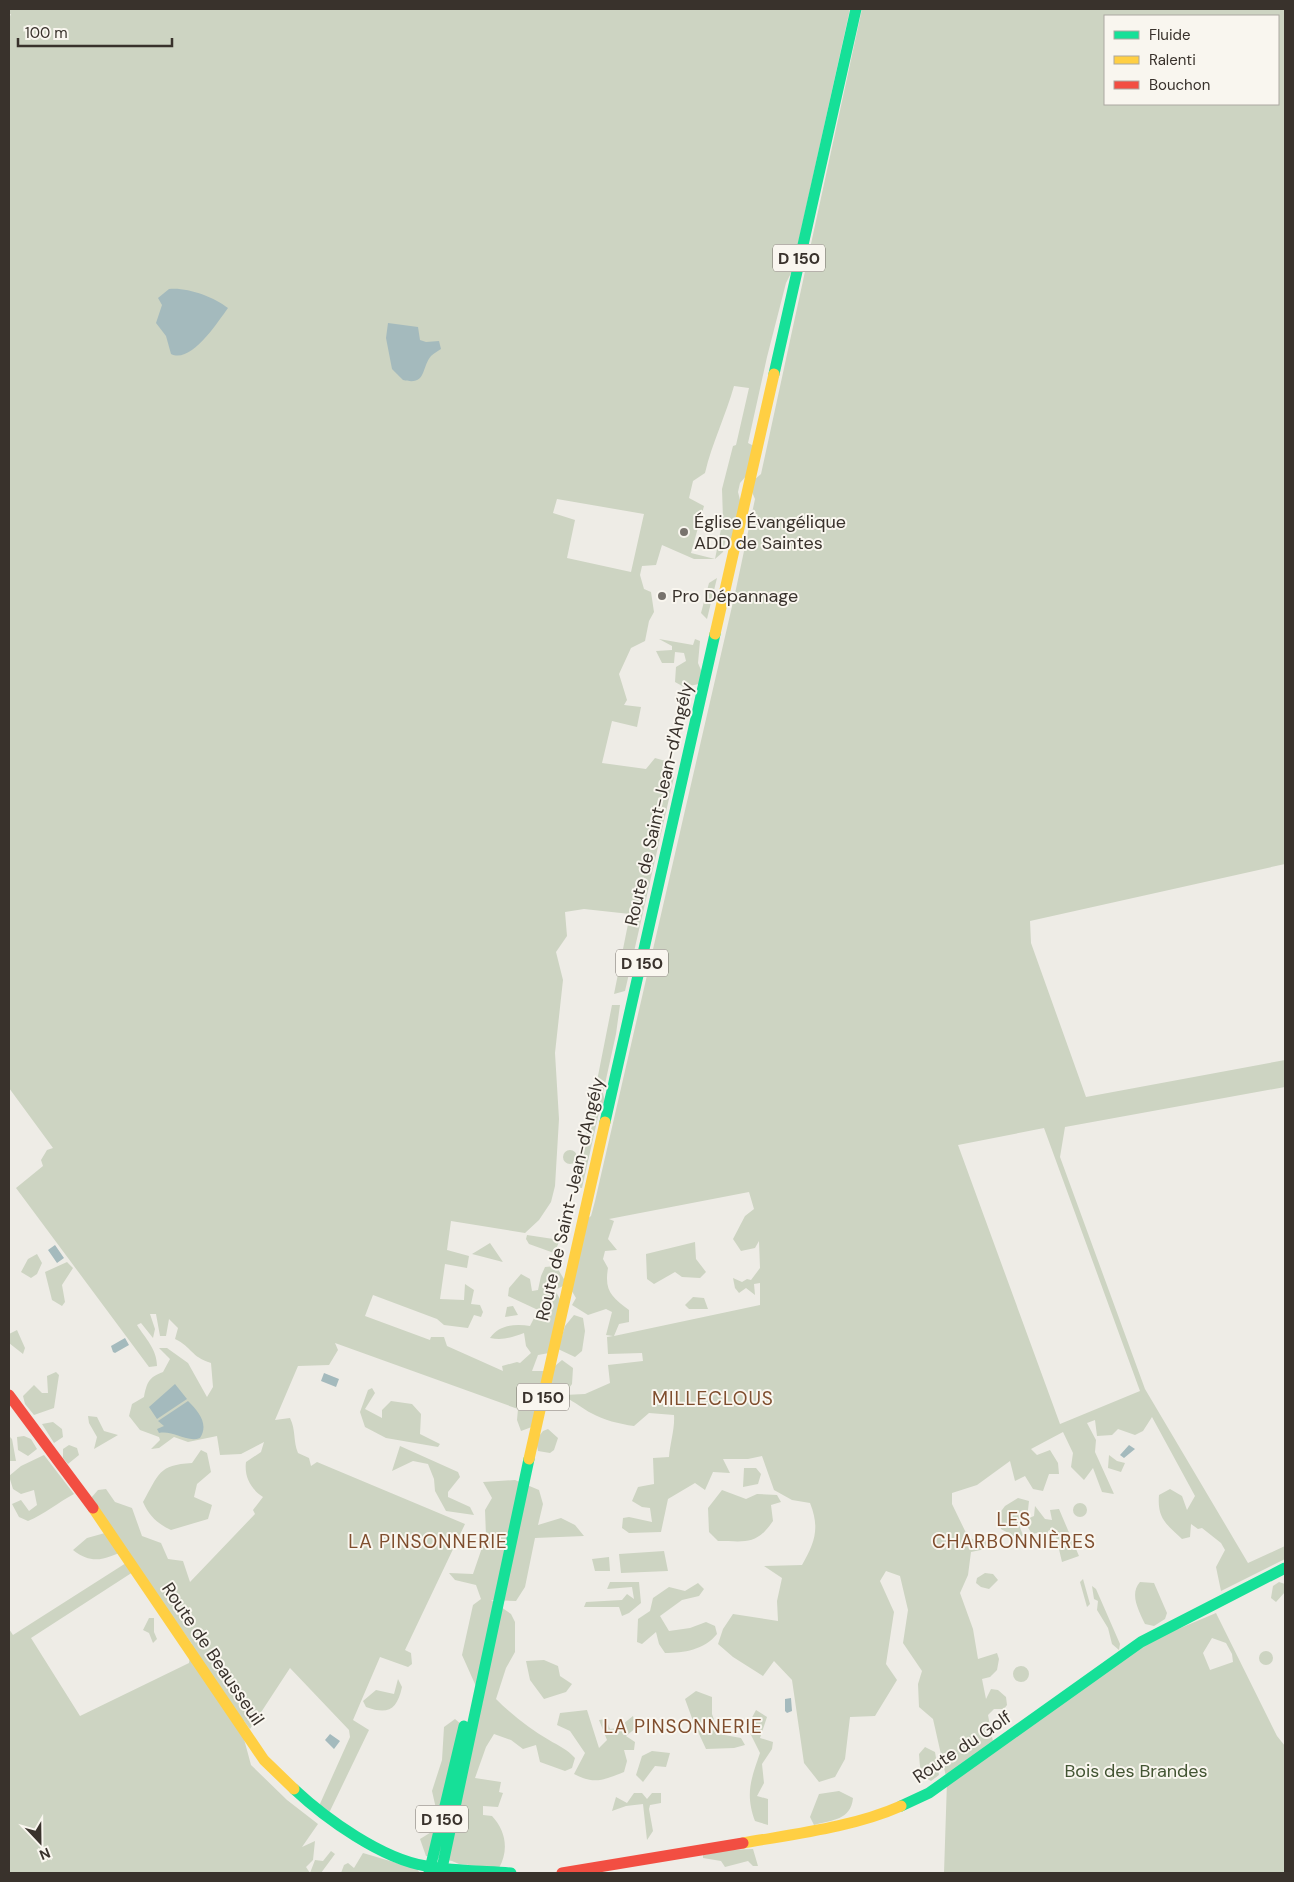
<svg xmlns="http://www.w3.org/2000/svg" width="1294" height="1882" viewBox="0 0 1294 1882" font-family="'DM Sans',sans-serif">
<rect width="100%" height="100%" fill="#eeece6"/>
<path fill="#cdd4c2" fill-rule="evenodd" d="M9,9H850L792,271L786,283L767,357L748,443L754,446L747,475L740,483L738,492L742,508L737,533L730,539L726,538L723,552L715,559H694L662,545L656,565L642,566L640,575L644,589L651,592L654,612L649,621L645,641L631,648L619,674L627,700L624,705L641,707L637,727L612,721L602,763L646,769L655,758L669,762L668,775L674,777L625,991L614,994L630,914L584,909L565,912L567,936L556,952L563,980L555,1053L559,1119L555,1186L551,1202L539,1220L525,1233L451,1221L447,1250L469,1256L467,1268L445,1264L440,1299L464,1300L465,1284L474,1290L471,1304L480,1305L483,1312L481,1317L474,1315L468,1328L444,1325L437,1319L373,1295L365,1316L430,1340L431,1337H444L447,1346L503,1371L502,1366L517,1362L520,1363L531,1353L526,1346L524,1333C513,1337 503,1341 490,1338C499,1324 517,1324 530,1326L538,1310L508,1296L509,1288L521,1274L530,1279L532,1291L538,1290L541,1276L545,1267L556,1266L567,1284L555,1290L562,1303L549,1353L538,1355L532,1371H549L562,1360L573,1368L572,1384L564,1395L585,1394L610,1383L608,1365L643,1361L642,1353L608,1354L607,1337L613,1336L606,1335L612,1312L606,1309L588,1315L572,1305L576,1298L570,1288L584,1238L587,1219L591,1216L595,1201L736,589L755,499L752,492L754,480L761,474L862,9H1285V864L1030,921L1031,943L1086,1097L1285,1060V1087L1065,1127L1060,1157L1145,1389L1248,1563L1285,1546V1559L1221,1591L1216,1567L1225,1550L1221,1543L1202,1528L1198,1529L1191,1524L1190,1537L1182,1539C1166,1524 1157,1518 1159,1495L1170,1489L1182,1496L1187,1510L1195,1496L1152,1417L1143,1431L1135,1435L1118,1429L1112,1435L1097,1436L1095,1420L1087,1423L1096,1440L1095,1452L1114,1494L1102,1492L1093,1468L1084,1480L1071,1467L1073,1453L1063,1432L1031,1449L1037,1455L1050,1450L1058,1463L1059,1474H1049L1043,1491L1033,1489L1025,1476L1015,1481L1010,1461L977,1485L952,1493V1504L968,1537L977,1541L984,1536L990,1540V1548L971,1552L968,1575L960,1593L973,1629L978,1659L997,1653L999,1659L997,1670L990,1677L982,1679L986,1699L991,1689L998,1690L1006,1697L1007,1705L1004,1709H994L988,1715L994,1747L1141,1642L1175,1624L1178,1629L1216,1613L1277,1736L1285,1746V1873H944L947,1781L933,1719L919,1707L918,1684L922,1671L903,1643L908,1610L900,1576L886,1571L880,1581L894,1612L886,1664L897,1680L875,1716L850,1717L845,1759L835,1777L819,1782L804,1763L792,1680L774,1661L763,1676L733,1657L718,1644L723,1629L733,1614L778,1621L777,1601L782,1578L764,1566L802,1565C815,1542 820,1528 810,1503L792,1500L774,1490L762,1456L748,1459H723L730,1473L713,1472L705,1490L695,1483L668,1499L661,1532L629,1533L622,1528L623,1518L629,1517L652,1522L650,1508L642,1507L632,1501L638,1487L654,1484L653,1458L669,1457C670,1443 675,1429 674,1415L649,1413L634,1426C619,1424 604,1420 591,1413C578,1406 568,1395 552,1395L537,1425L521,1431L517,1420L518,1409L335,1343L338,1350L329,1365L298,1366L275,1420L290,1418C296,1430 293,1441 298,1453L309,1458L311,1466L317,1462L465,1524L405,1650L411,1653L412,1664L408,1667L380,1657L353,1720L369,1730L329,1813L319,1806L350,1737L349,1730L290,1668L250,1729L244,1721L238,1728L244,1739L251,1765L287,1800L318,1824L302,1847L315,1841L313,1860L306,1867L310,1873L315,1860L323,1861L331,1851L335,1854L321,1873H9V1629L13,1635L126,1563L133,1572L31,1638L80,1716L189,1663L192,1644L139,1570L128,1550C106,1557 95,1567 73,1550L87,1538L105,1533L91,1498L98,1490L106,1489L115,1502L132,1508L142,1536L161,1543L168,1559L183,1561L190,1582L255,1514L253,1510L263,1497C251,1489 244,1477 246,1462L261,1452L264,1442L241,1454L220,1455L217,1436L188,1442L174,1437L159,1448L151,1449L160,1440L159,1437L140,1430L129,1416L132,1404L144,1397C147,1382 149,1377 163,1372L170,1359L159,1348H167L188,1363L207,1397L213,1387L211,1363C191,1357 192,1347 175,1339L178,1328L169,1319L166,1336H160L156,1314H150L155,1329L153,1338L141,1323L137,1325C145,1338 157,1349 157,1366L149,1367L16,1188L43,1166L41,1160L47,1150L53,1148L9,1088V19L11,14H9ZM1105,16H1278V104H1105ZM734,386L749,388L736,445L733,446L722,489L723,519L715,559L691,553L704,506L689,498L693,481L705,473C712,443 726,415 734,386ZM557,499L644,514L631,572L567,558L575,520L553,513ZM1044,1128L1140,1391L1060,1424L958,1145ZM749,1192L754,1209L745,1216L733,1239L741,1251L755,1248L759,1241L760,1268L751,1280L747,1279L742,1282L733,1278L735,1288L739,1293L746,1288L755,1295L754,1284L760,1283V1305L614,1336L619,1324L629,1322V1310C612,1297 604,1291 608,1268L603,1259L605,1251L617,1250L608,1239L614,1221L609,1219ZM1212,1638L1226,1643L1232,1654L1233,1662L1210,1670L1203,1653Z
M717,578L707,619L701,613L709,583Z
M659,639L693,645L695,639L700,641L698,663L703,675L699,684L684,687L675,682L676,667L686,661L684,653L675,652L674,663H662L656,651L672,650V646Z
M612,1005H620L616,1034L603,1093L605,1101L600,1108L582,1188H575L591,1107L588,1103V1096L595,1091Z
M563 1157a7 7 0 1 1 14 0a7 7 0 1 1-14 0Z
M527,1235L560,1240L554,1253L529,1244L526,1239Z
M695,1242L696,1259L706,1272L700,1278L682,1277L675,1272L654,1284L647,1279L646,1254Z
M490,1243L503,1262L472,1254Z
M37,1254L42,1263L37,1274L31,1278L21,1272L28,1259Z
M67,1262L73,1268L62,1285L65,1302L62,1306L52,1300L45,1272Z
M693,1297L704,1298L708,1309H689L685,1305Z
M513,1306L518,1315L505,1317L507,1307Z
M574,1315L583,1318L585,1331L582,1351L575,1357L558,1349L565,1326Z
M17,1330L25,1348L23,1354L9,1343V1334Z
M56,1372L59,1375L54,1408L34,1415L25,1404L23,1396L34,1385L42,1393H48L47,1376Z
M372,1388L375,1393L365,1409L382,1418V1410L391,1401L412,1404L421,1414L420,1434L440,1444L438,1447L386,1438L365,1427L360,1412L368,1390Z
M88,1416L97,1417L104,1431L118,1435L94,1449L97,1437L89,1423Z
M53,1422L62,1429L63,1437L54,1443L42,1424Z
M548,1429L558,1438L554,1450L550,1453L538,1451L536,1440L543,1431Z
M9,1436L12,1439L16,1461H9Z
M24,1436L31,1439L37,1449L28,1456L18,1450L17,1437Z
M69,1445L77,1448L79,1455L68,1464L63,1458V1449Z
M400,1446L458,1472L460,1477L448,1492V1497L470,1507L474,1515L446,1511L435,1491L434,1479L428,1464L413,1461L392,1471Z
M201,1450L207,1453L211,1472L197,1484L194,1497L212,1505L208,1519L171,1530C158,1524 149,1516 143,1502C159,1474 158,1465 192,1463Z
M44,1455L74,1494C57,1503 45,1514 28,1521L19,1517L12,1504L21,1500L29,1511L37,1505L34,1490L21,1494L13,1489L9,1476L21,1466Z
M1109,1455L1117,1461L1125,1463L1121,1472L1108,1468Z
M744,1468H756L761,1474L758,1484L743,1487Z
M515,1480L539,1490L543,1504L538,1525L561,1518L575,1525L584,1536L535,1538L525,1587L516,1601L491,1600L511,1614L515,1622V1652L506,1668L496,1699C512,1715 530,1729 549,1740C559,1746 567,1749 575,1758L572,1768L565,1771L540,1762L536,1745L523,1749L511,1740L494,1734L486,1747L475,1778L501,1782L499,1792L503,1793L498,1807L483,1806V1815L492,1816C506,1831 509,1850 499,1868L459,1864L452,1861L426,1856L420,1839L433,1831L437,1813L432,1791L442,1760L444,1727L455,1719L467,1729L483,1702L462,1655L473,1605L481,1599L476,1585L455,1580L449,1573L473,1574L486,1536L485,1510L492,1498L483,1482Z
M722,1490L746,1499L757,1494L777,1495L781,1502L771,1505L773,1521C756,1546 745,1541 718,1541L709,1532L708,1508Z
M1018,1498L1029,1501L1027,1519L1034,1516L1035,1506L1045,1519L1052,1520L1050,1510L1059,1509L1079,1556L1062,1562L1054,1528L1048,1531L1045,1548L1037,1533L1032,1534L1022,1518L1017,1520L1023,1535L1019,1539L1001,1529L999,1514L1005,1506Z
M1073 1510a7 7 0 1 1 14 0a7 7 0 1 1-14 0Z
M664,1551L668,1571L621,1573L619,1554Z
M609,1557L610,1571H595L592,1559Z
M985,1573L993,1574L998,1580L989,1589L981,1587L976,1583L977,1578Z
M1083,1579L1090,1604L1087,1607L1080,1582Z
M610,1582H639L641,1603L629,1613L622,1616L619,1607H584L586,1602L622,1600L627,1594L634,1599L632,1587L607,1589Z
M1140,1582L1154,1583L1167,1613L1165,1619L1154,1626L1145,1624C1139,1611 1129,1594 1140,1582Z
M1279,1582L1285,1584V1592L1276,1602L1271,1598L1273,1586Z
M698,1583L704,1589L699,1596L682,1600L660,1616L669,1631L690,1628L706,1622L715,1626L717,1634C704,1650 684,1653 665,1653L659,1644L656,1632L642,1644L637,1642L638,1619L650,1611L653,1598L669,1587L685,1591Z
M1092,1586L1096,1589L1120,1644L1119,1650L1112,1644L1108,1628L1097,1610L1098,1601L1094,1599Z
M149,1618H154V1632L157,1639L153,1643L149,1633L143,1630Z
M1259 1658a7 7 0 1 1 14 0a7 7 0 1 1-14 0Z
M544,1660L558,1666L560,1676L572,1684L566,1692L544,1699L530,1680L526,1661Z
M1013 1674a8 8 0 1 1 16 0a8 8 0 1 1-16 0Z
M398,1679L402,1687C397,1710 388,1715 366,1707L363,1701L376,1690L394,1694Z
M696,1691L712,1697V1714L719,1734L741,1738L745,1745L734,1748L706,1749L693,1721L685,1699Z
M587,1710L599,1748L607,1740L599,1720L606,1719L610,1729L618,1728L633,1716L636,1728L626,1736L635,1742L634,1750H624L627,1761L624,1772C603,1780 595,1785 574,1774L585,1753L570,1731L557,1725L560,1713Z
M756,1710L767,1717L760,1738L773,1742L772,1749L762,1764L764,1783L757,1796L768,1799V1825L755,1821C745,1794 751,1779 760,1753L747,1727Z
M925,1747L935,1752L939,1775L931,1781C919,1776 920,1765 919,1754Z
M652,1751L670,1753L666,1767L655,1766L643,1782L636,1775L642,1756Z
M839,1791L853,1798C851,1820 832,1820 814,1825L810,1817L819,1794Z
M634,1793H642L647,1799L652,1793H661V1803L650,1805L649,1809L653,1831L647,1840L643,1804L626,1806L612,1811L616,1797L627,1803Z
M753,1849L758,1866H753L748,1861L725,1867L721,1861L703,1858V1855L728,1850Z
M363,1853L417,1869L420,1873H341L344,1865L348,1863L354,1868Z"/>
<path fill="#a4babd" d="M169,289C187,287 214,297 228,308C217,323 191,364 171,354L166,336L156,323L162,305L158,298Z
M388,323L418,327L420,340L426,342L439,341L441,349C438,351 434,353 431,356C421,368 427,386 403,380L392,369L386,338Z
M55,1245L64,1258L57,1263L48,1250Z
M125,1338L129,1345L115,1353L113,1352L111,1346Z
M324,1373L339,1379L336,1387L321,1381Z
M175,1384L187,1399L157,1419L149,1407Z
M188,1401C199,1412 209,1424 200,1438C187,1443 173,1430 159,1433L157,1429L164,1426L158,1421Z
M1129,1445L1135,1449L1124,1458L1120,1455Z
M791,1698L792,1711L787,1713L785,1711V1699Z
M330,1734L340,1741L334,1749L325,1740Z"/>
<g fill="none" stroke-linecap="round" stroke-linejoin="round">
<path stroke="#16e098" stroke-width="11" d="M774,374L856,9
M605,1122L715,634
M294,1789C326,1819 382,1859 426,1866C454,1871 483,1871 511,1873
M901,1806L929,1793L1141,1642L1285,1568
M429,1873L464,1726
M441,1873L529,1459"/>
<path stroke="#ffcf43" stroke-width="11" d="M715,634L774,374
M529,1459L605,1122
M93,1508L264,1760L294,1789
M743,1843C794,1834 854,1827 901,1806"/>
<path stroke="#f24e42" stroke-width="11" d="M9,1395L93,1508
M562,1873L743,1843"/>
</g>
<g fill="#78736d" stroke="#f9f6ef" stroke-width="2">
<circle cx="684" cy="532" r="5"/>
<circle cx="662" cy="596" r="5"/>
</g>
<g text-anchor="middle" dominant-baseline="central" stroke-width="4" stroke-linejoin="round" paint-order="stroke">
<g fill="#f9f6ef" stroke="#736d66" stroke-width="1">
<rect x="773" y="244.5" width="52" height="27" rx="4"/>
<rect x="616" y="949.5" width="52" height="27" rx="4"/>
<rect x="517" y="1383.5" width="52" height="27" rx="4"/>
<rect x="416" y="1805.5" width="52" height="27" rx="4"/>
</g>
<g font-size="16" font-weight="bold" fill="#39322c">
<text x="799" y="258">D 150</text>
<text x="642" y="963">D 150</text>
<text x="543" y="1397">D 150</text>
<text x="442" y="1819">D 150</text>
</g>
<g font-size="18" fill="#39322c" stroke="#f9f6ef" text-anchor="start">
<text x="694" y="522">Église Évangélique<tspan x="694" dy="21">ADD de Saintes</tspan></text>
<text x="672" y="596">Pro Dépannage</text>
</g>
<g font-size="18" fill="#39322c" stroke="#f9f6ef">
<text transform="translate(659 804) rotate(-77)">Route de Saint-Jean-d'Angély</text>
<text transform="translate(570 1199) rotate(-77)">Route de Saint-Jean-d'Angély</text>
<text transform="translate(213 1654) rotate(56)">Route de Beausseuil</text>
<text transform="translate(962 1747) rotate(-34)">Route du Golf</text>
</g>
<g font-size="18" fill="#435533" stroke="#f9f6ef">
<text x="1136" y="1771">Bois des Brandes</text>
</g>
<g font-size="19" letter-spacing="1" fill="#7f4e2e" stroke="#f9f6ef">
<text x="713" y="1398">MILLECLOUS</text>
<text x="1014" y="1519">LES<tspan x="1014" dy="22">CHARBONNIÈRES</tspan></text>
<text x="428" y="1541">LA PINSONNERIE</text>
<text x="683" y="1726">LA PINSONNERIE</text>
</g>
</g>
<rect width="1294" height="1882" fill="none" stroke="#39322c" stroke-width="20"/>
<rect x="1104" y="15" width="175" height="90" fill="#f9f6ef" stroke="#aca8a1"/>
<rect x="1114" y="31" width="25" height="8" fill="#16e098" stroke="#aca8a1"/>
<text x="1149" y="40" font-size="15" fill="#39322c">Fluide</text>
<rect x="1114" y="56" width="25" height="8" fill="#ffcf43" stroke="#aca8a1"/>
<text x="1149" y="65" font-size="15" fill="#39322c">Ralenti</text>
<rect x="1114" y="81" width="25" height="8" fill="#f24e42" stroke="#aca8a1"/>
<text x="1149" y="90" font-size="15" fill="#39322c">Bouchon</text>
<g transform="translate(40 1842) rotate(158)" stroke="#f9f6ef" stroke-width="4" paint-order="stroke">
<path d="M0-4L9 19L0 12L-9 19Z" fill="#39322c"/>
<text y="-8" font-size="14" font-weight="bold" text-anchor="middle" fill="#39322c">N</text>
</g>
<path d="M18 38v8h154v-8" fill="none" stroke="#39322c" stroke-width="2.5"/>
<text x="25" y="38" font-size="15" fill="#39322c" stroke="#f9f6ef" stroke-width="4" paint-order="stroke">100 m</text>
</svg>
